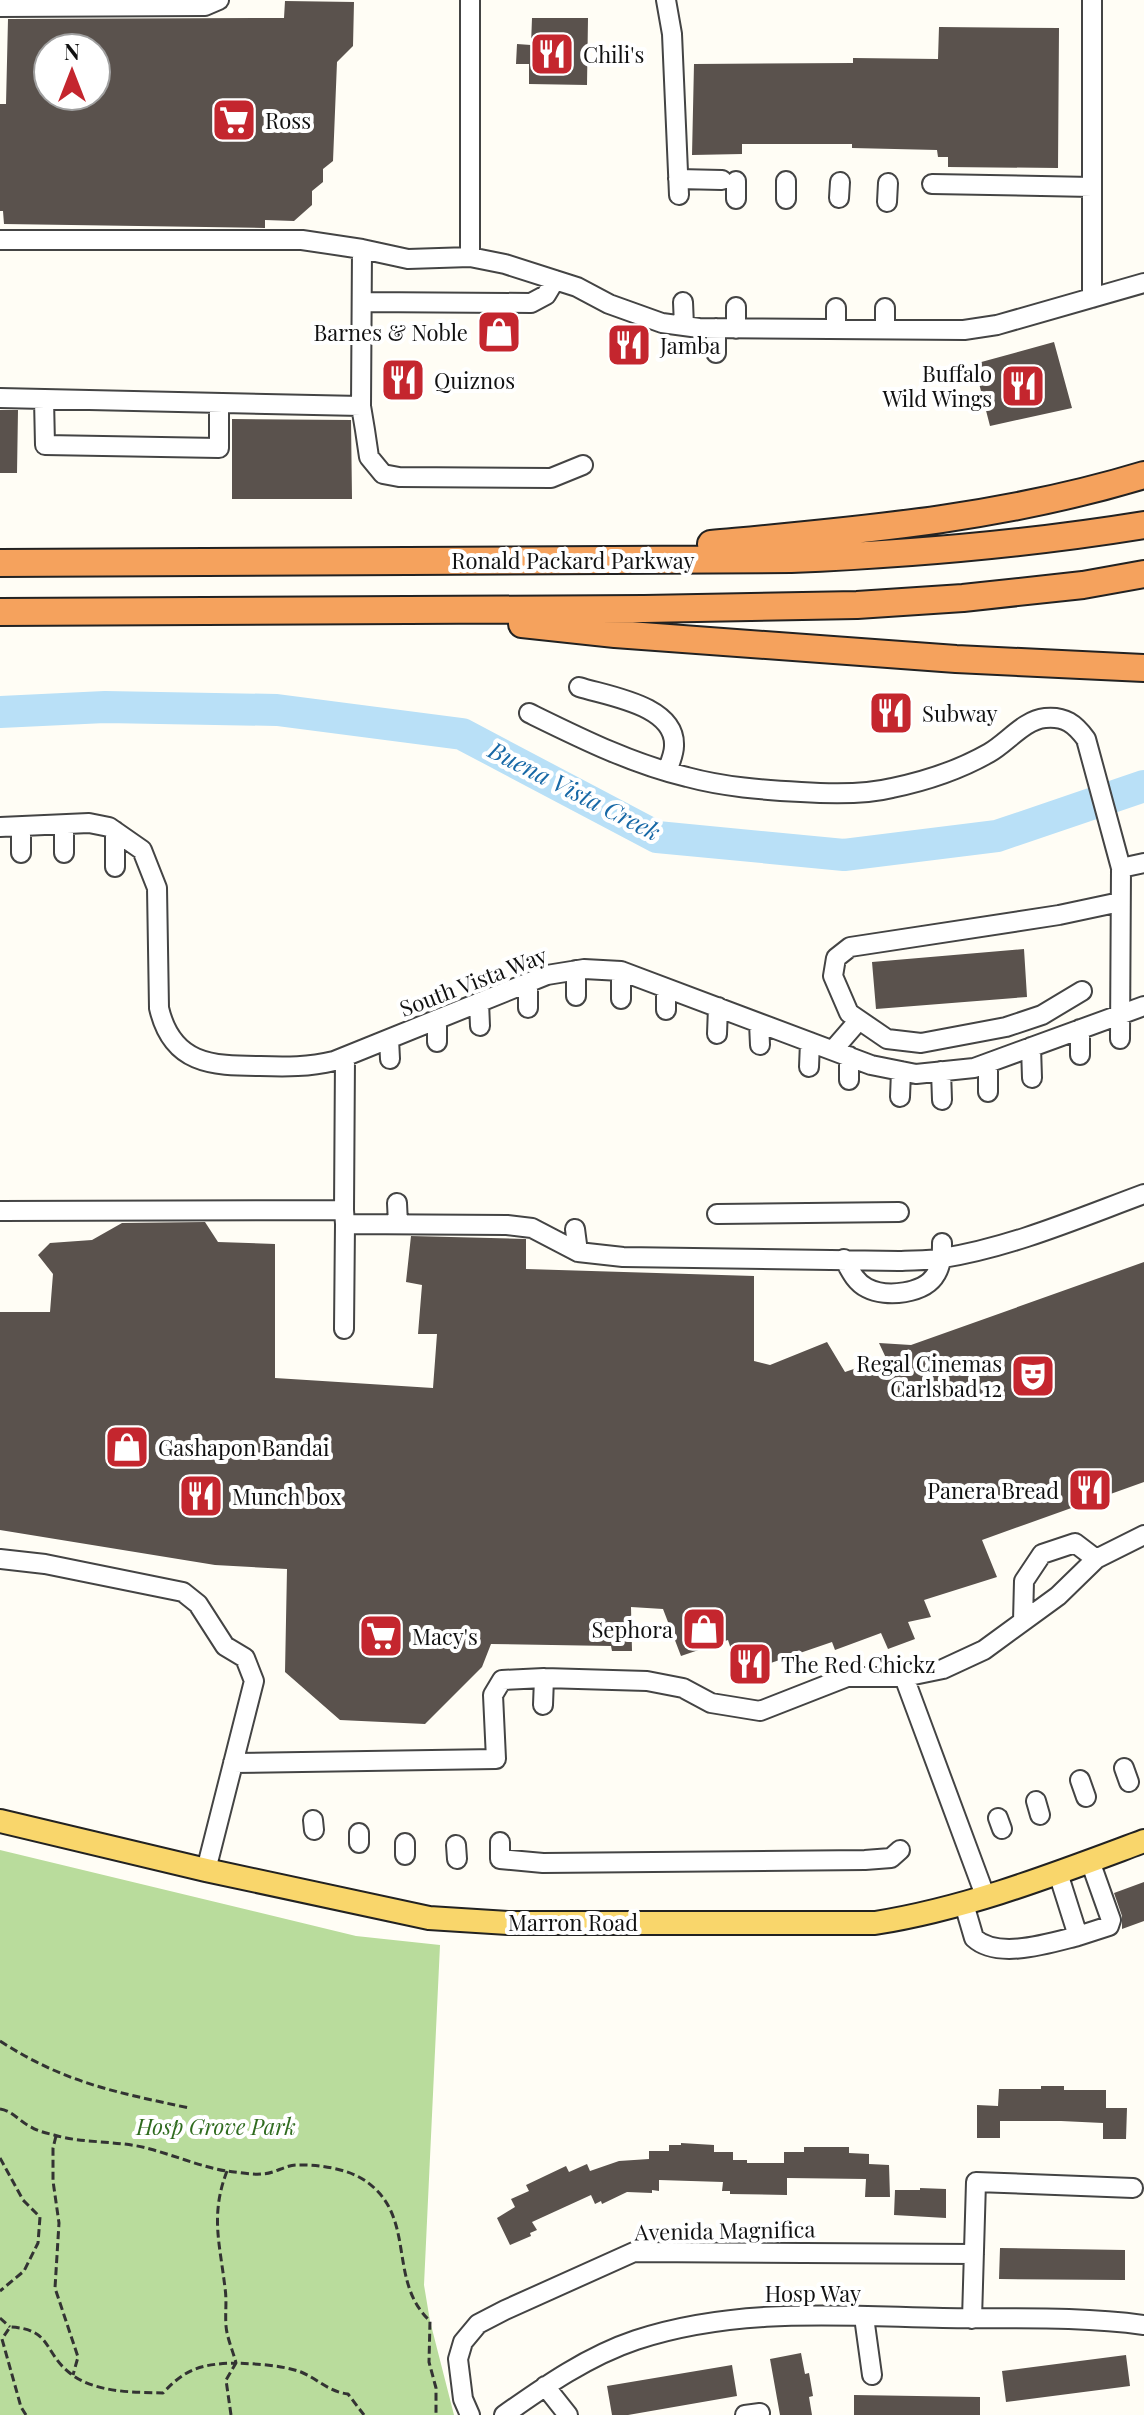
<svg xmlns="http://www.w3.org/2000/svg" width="1144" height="2415" viewBox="0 0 1144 2415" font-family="'Playfair Display',serif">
<rect width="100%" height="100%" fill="#fffdf5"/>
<path fill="#b9dc9c" d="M0,1850L356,1936L440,1945L424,2285L430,2321L454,2415H0Z"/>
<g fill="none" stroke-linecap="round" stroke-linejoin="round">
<path stroke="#b9e0f7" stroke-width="32" d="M0,712L105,707L277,710L462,734L657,837L844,855L997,836L1144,786"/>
</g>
<path fill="#5a524d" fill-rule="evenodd" d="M285,1L354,2L353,46L337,62L333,161L323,169V182L312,191V205L294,221L265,220V228L4,224L3,211H0V104H6L8,19L284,18ZM48,48H96V96H48Z
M532,18H588L587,85L529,84V64H516L517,44L531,45Z
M939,27L1059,28L1058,168L948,167V157H938L937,150L852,148V144H742V154L692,155L694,64L853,63V58L938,59Z
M1054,342L1072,408L990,426L974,364Z
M0,410H18L17,473H0Z
M232,419L351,420L352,499H232Z
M1024,949L1027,997L876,1009L872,962Z
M205,1222L218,1242L275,1244V1378L433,1388L437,1334H418L422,1285L406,1282L411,1236L526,1239V1269L754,1276V1361L770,1365L827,1342L845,1372L886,1358L879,1343L911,1345L1144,1262V1482L982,1540L997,1577L924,1600L931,1617L908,1622L915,1639L888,1649L881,1633L835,1650L832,1642L739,1674L728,1640L681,1656L663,1609L631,1607L632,1651H612L611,1646L491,1644L482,1667L425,1724L340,1720L285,1672L287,1569L215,1565L0,1530V1312H50L53,1274L38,1255L50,1243L92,1240L122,1223Z
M1144,1882V1921L1122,1929V1916L1114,1893Z
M1041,2086H1064V2090H1106V2108H1127L1126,2139H1103V2123L1061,2121H1000V2138H977V2105L998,2106L999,2089H1041Z
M681,2143L714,2145V2152H733V2160H747V2163H784V2152H804V2147H849V2153L869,2154V2164L889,2165L890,2197H865L866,2179L787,2178V2195L730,2194V2191H722L723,2182L659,2180V2191L652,2190V2193L627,2192L602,2204L601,2201L595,2204L591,2195L532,2222L537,2230L530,2233L531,2236L510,2245L497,2218L515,2207L511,2199L529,2191L526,2185L566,2166L569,2172L587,2164L590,2171L619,2161L649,2159V2151H669V2145H681Z
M920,2188L946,2189V2218L894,2215L895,2190H920Z
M1000,2248L1125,2250V2280L999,2279Z
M801,2353L805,2374L809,2373L813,2396L809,2397L812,2415H780L770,2359Z
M1126,2355L1130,2386L1006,2402L1002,2371Z
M732,2365L737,2396L628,2415H612L607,2386Z
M854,2395L980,2397V2415H854Z"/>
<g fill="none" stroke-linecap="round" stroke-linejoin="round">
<g stroke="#444" stroke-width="22">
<path id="minor" d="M666,0L672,34L679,195
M1092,0V298
M0,7L205,6L219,0
M678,179L722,180
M736,181V199
M786,181V199
M932,184L1092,187
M839,198L840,182
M887,202L888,183
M0,240H302L362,249L408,259L470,257L505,264L577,287L609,304L662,323L699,328L964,330L997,325L1144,283
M362,249L361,406L365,430L369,457L383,474L399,477L551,478L583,465
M470,257V0
M362,302L531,303L546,295L555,280
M683,302L684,326
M736,307V329
M716,328V353
M836,329V308
M885,329V308
M0,398L361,406
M44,399L45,445L219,448V405
M579,687C607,696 676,705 674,746C674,754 670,763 667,771
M529,713C580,738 632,764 687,777C724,787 763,790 801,792C831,794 864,795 892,788C926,781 959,770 989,753C1007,743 1024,720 1045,718C1065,716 1075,724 1086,739L1121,868L1120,1039
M64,825V853
M0,827L89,823L109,827L142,850L157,888L159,1008C172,1064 211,1066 260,1066C286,1067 309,1067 334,1061L547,975L584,969L621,971L871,1065L916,1074L974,1068L1144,1006
M21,827V853
M115,867V831
M1121,868L1144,863
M576,970V996
M621,971V999
M528,983V1008
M666,988V1010
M1082,991L1042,1015L1006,1027L921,1043L887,1039L849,1013L833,976L836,958L850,947L1059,915L1120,902
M479,1002L480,1026
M437,1019V1042
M759,1023L760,1045
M1080,1029V1055
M717,1034L718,1007
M389,1039L390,1059
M1031,1047L1032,1078
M833,1050L859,1020
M849,1056V1080
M809,1067L810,1042
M941,1071L942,1100
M988,1092V1063
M900,1097L901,1071
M397,1203L398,1224
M344,1210L345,1057
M0,1211L344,1210L345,1224L507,1225L532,1228L578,1252L623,1257L899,1261C913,1260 929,1261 943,1258C1012,1247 1079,1218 1144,1194
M717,1214L899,1212
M575,1229L578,1252
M844,1259C850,1270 855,1282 867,1288C886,1298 925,1294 936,1274C942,1264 942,1253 942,1243
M344,1329L345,1224
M0,1559L45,1564L183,1592L198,1604L225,1646L245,1658L254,1681L206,1870
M1023,1621L1024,1581L1042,1554L1075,1543L1096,1559
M904,1677L986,1898
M543,1705L544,1678
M233,1763L496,1759L493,1695L502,1680L544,1678L647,1681L683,1688L711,1703L760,1711L847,1677H904L943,1669L984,1650L1058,1596L1096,1559L1144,1535
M1124,1768L1129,1782
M1080,1780L1086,1797
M1036,1801L1040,1815
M998,1818L1002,1829
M313,1820L314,1830
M359,1833V1843
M500,1842V1859L543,1863L865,1860L891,1858L900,1850
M405,1843V1855
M456,1845L457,1859
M964,1904L974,1938C998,1960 1050,1943 1078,1936L1058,1873
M1078,1936L1109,1926L1111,1920L1090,1861
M864,2317L872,2375
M972,2319L976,2182L1133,2188
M545,2386L568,2415
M470,2415L463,2399L458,2359L463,2342L478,2324L505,2310L634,2252L974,2254
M504,2415C545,2386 588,2356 636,2340C736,2307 840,2316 943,2318C1010,2319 1078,2316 1144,2325
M745,2415L760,2413"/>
</g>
<g stroke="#222" stroke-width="26">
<path id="major" d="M0,1821L206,1870L429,1918L508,1923H875C969,1908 1055,1874 1144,1841"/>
</g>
<g stroke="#222" stroke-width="30">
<path id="highway" d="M711,544C861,530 999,519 1144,475
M0,563L791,559C910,554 1027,544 1144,525
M0,612L644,609L857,605L963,598L1083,585L1144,574
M522,624L615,634L956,659L1144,668"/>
</g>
<path stroke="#333" stroke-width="3" stroke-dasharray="8 4" stroke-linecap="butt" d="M0,2041C65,2083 115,2092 189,2108
M0,2109C13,2111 20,2122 31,2127C37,2131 46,2133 54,2135C84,2144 119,2140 150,2149C176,2156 199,2166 226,2171C237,2172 251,2175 262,2174C274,2174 285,2165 297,2165C318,2164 350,2169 367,2182C417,2218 387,2281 430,2321L429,2362L436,2388V2415
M56,2136L53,2148V2181L59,2223L55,2288L78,2357L73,2375
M0,2158L23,2200L40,2217L38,2243L24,2271L0,2291
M0,2318L10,2327
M26,2415L21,2407L2,2339L10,2327C53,2329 43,2353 71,2374C96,2393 133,2392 163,2393C186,2368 202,2364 236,2363C233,2351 227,2338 226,2326C225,2313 227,2301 225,2288C220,2244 210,2215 227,2171
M231,2415L226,2380L236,2363C257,2364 281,2365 301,2372C318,2379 329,2392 348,2394L364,2415"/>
<use href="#minor" stroke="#fff" stroke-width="18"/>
<use href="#major" stroke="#f9d66b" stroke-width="22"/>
<use href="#highway" stroke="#f5a25d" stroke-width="26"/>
</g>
<defs>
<g id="restaurant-square" transform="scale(2.3)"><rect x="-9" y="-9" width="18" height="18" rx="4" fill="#c4262e" stroke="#fff"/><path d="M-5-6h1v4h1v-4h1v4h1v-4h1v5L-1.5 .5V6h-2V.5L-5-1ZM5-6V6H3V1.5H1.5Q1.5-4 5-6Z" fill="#fff"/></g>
<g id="supermarket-square" transform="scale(2.3)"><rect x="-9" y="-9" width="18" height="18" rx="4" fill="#c4262e" stroke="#fff"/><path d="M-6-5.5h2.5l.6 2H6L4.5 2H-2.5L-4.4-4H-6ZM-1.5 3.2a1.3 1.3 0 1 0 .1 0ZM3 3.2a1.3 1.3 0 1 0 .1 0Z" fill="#fff"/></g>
<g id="shop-square" transform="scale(2.3)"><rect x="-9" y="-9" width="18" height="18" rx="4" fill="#c4262e" stroke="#fff"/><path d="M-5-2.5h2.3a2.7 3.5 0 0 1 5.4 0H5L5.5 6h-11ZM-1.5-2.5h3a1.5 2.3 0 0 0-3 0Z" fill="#fff"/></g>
<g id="theatre-square" transform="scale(2.3)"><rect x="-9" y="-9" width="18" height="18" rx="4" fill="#c4262e" stroke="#fff"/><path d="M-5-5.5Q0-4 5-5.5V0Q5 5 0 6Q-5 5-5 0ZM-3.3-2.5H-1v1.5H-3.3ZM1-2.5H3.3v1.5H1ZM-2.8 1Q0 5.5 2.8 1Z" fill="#fff"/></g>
</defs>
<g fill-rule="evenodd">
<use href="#restaurant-square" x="552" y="54"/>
<use href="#supermarket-square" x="234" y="120"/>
<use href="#shop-square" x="499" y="332"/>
<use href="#restaurant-square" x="629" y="345"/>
<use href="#restaurant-square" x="403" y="380"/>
<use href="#restaurant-square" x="1023" y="386"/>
<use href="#restaurant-square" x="891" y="713"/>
<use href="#theatre-square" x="1033" y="1376"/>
<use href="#shop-square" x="127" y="1447"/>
<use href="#restaurant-square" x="1090" y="1490"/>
<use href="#restaurant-square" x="201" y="1496"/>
<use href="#shop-square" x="704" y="1629"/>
<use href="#supermarket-square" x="381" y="1636"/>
<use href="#restaurant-square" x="750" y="1664"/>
</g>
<g text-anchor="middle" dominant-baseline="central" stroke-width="8" stroke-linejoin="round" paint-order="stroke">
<g font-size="22" fill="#111" stroke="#fff" text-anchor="start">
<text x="583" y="54">Chili's</text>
<text x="265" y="120">Ross</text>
<text x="468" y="332" text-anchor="end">Barnes &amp; Noble</text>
<text x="660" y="345">Jamba</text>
<text x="992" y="373" text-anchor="end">Buffalo<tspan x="992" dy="25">Wild Wings</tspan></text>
<text x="434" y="380">Quiznos</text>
<text x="922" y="713">Subway</text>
<text x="1002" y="1363" text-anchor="end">Regal Cinemas<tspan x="1002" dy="25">Carlsbad 12</tspan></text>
<text x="158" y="1447">Gashapon Bandai</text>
<text x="1059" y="1490" text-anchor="end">Panera Bread</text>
<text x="232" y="1496">Munch box</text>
<text x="673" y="1629" text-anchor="end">Sephora</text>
<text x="412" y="1636">Macy's</text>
<text x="781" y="1664">The Red Chickz</text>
</g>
<g font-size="22" fill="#111" stroke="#fff">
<text x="573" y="560">Ronald Packard Parkway</text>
<text transform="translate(473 981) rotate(-21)">South Vista Way</text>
<text x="573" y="1922">Marron Road</text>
<text transform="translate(725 2230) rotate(-1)">Avenida Magnifica</text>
<text x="813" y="2293">Hosp Way</text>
</g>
<g font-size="22" font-style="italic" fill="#2f6b1f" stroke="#fff">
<text x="216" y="2126">Hosp Grove Park</text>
</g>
<g font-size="24" font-style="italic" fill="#1768a6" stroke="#fff">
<text transform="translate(575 790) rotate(27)">Buena Vista Creek</text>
</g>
</g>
<g transform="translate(72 72)"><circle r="38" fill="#ffffff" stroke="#a0a0a0" stroke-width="2"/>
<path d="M0-6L14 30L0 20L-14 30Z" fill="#c4262e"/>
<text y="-12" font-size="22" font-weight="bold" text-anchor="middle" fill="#111111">N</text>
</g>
</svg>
